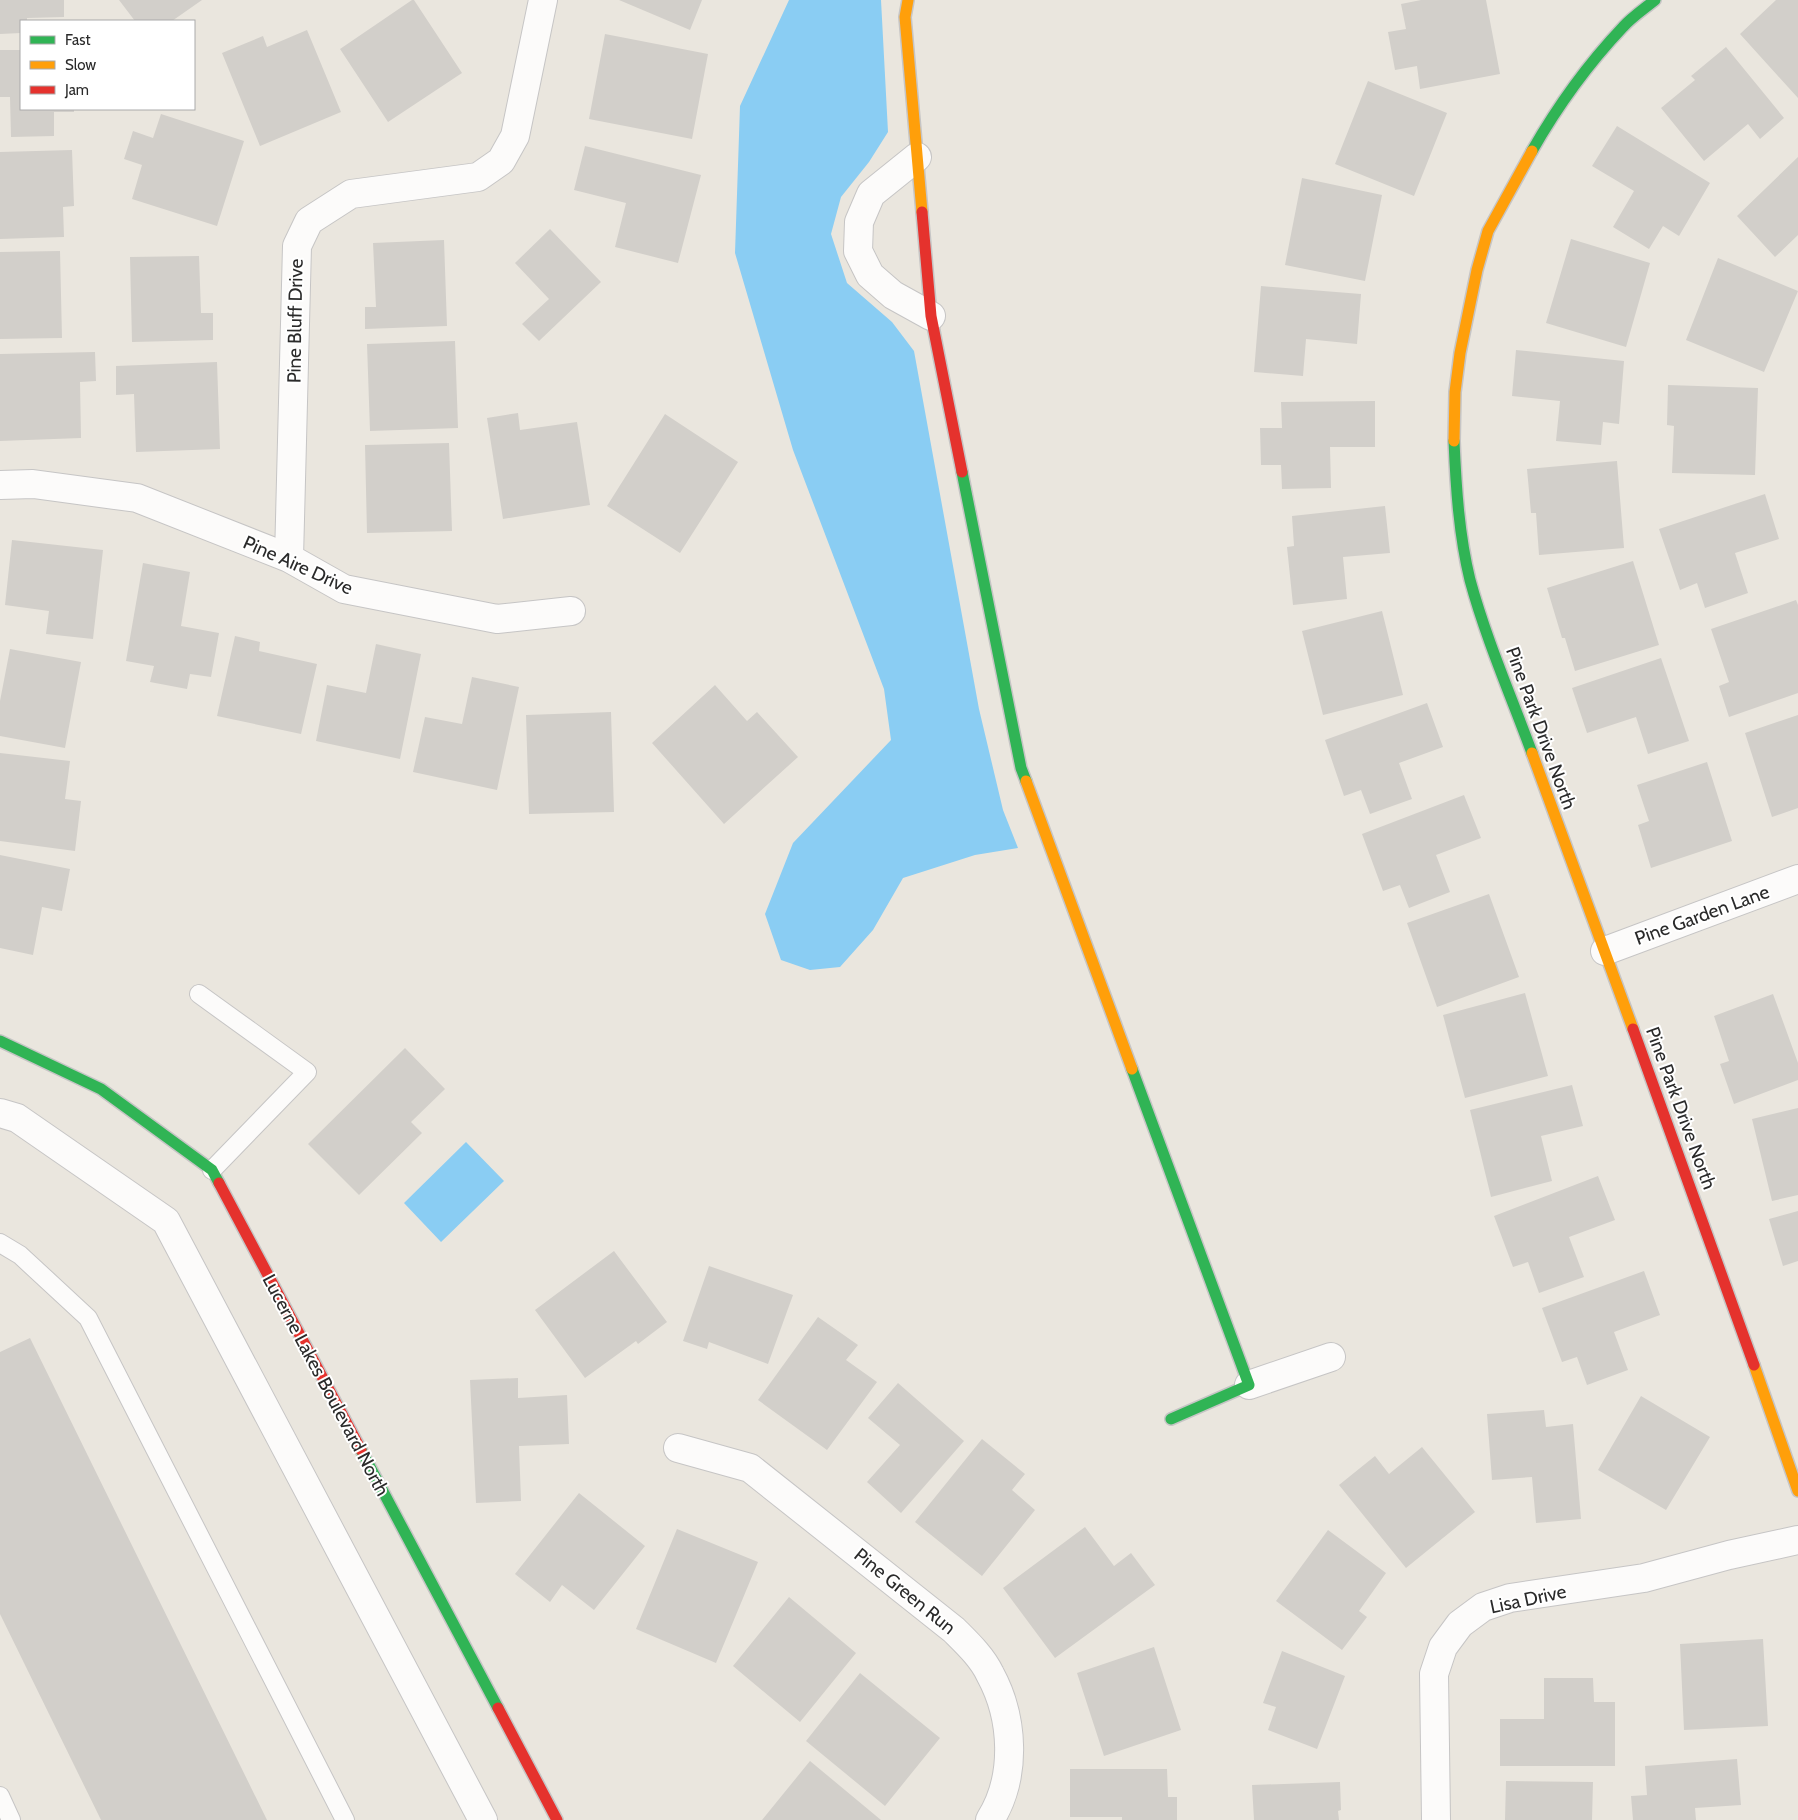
<svg xmlns="http://www.w3.org/2000/svg" width="1798" height="1820" viewBox="0 0 1798 1820" font-family="Cabin,sans-serif">
<rect width="100%" height="100%" fill="#eae6de"/>
<path fill="#8acdf3" d="M789,0H881L888,132L869,162L841,197L831,234L847,283L892,322L914,351L979,709L1003,810L1018,848L975,855L903,878L873,930L840,967L810,970L781,960L765,914L793,843L891,740L884,689L793,450L735,253L740,106Z
M466,1142L504,1181L441,1242L404,1203Z"/>
<path fill="#d2cfca" d="M0,0H64V17L27,18V21H21V33L0,34Z
M119,0H202L172,21H135Z
M412,0H414L462,73L388,122L340,49Z
M619,0H702L690,30Z
M1421,0H1486L1500,74L1420,89L1417,66L1395,70L1388,32L1406,29L1401,4Z
M1776,0H1798V98L1740,34Z
M307,30L341,112L260,146L222,53L263,36L267,47Z
M605,34L708,54L692,139L589,119Z
M1726,47L1784,118L1760,139L1748,124L1704,161L1661,108L1695,80L1691,76Z
M0,50H21V109H74V112H54V136L11,137L10,97H0Z
M1368,81L1447,113L1414,196L1335,164Z
M161,114L244,141L217,226L132,199L142,165L124,159L133,131L153,138Z
M1617,126L1710,183L1679,236L1663,226L1649,249L1613,227L1634,191L1592,166Z
M585,146L701,175L678,263L615,247L626,203L574,190Z
M72,150L74,206L63,207L64,237L0,239V152Z
M1798,157V235L1775,257L1737,216Z
M1302,178L1382,195L1365,281L1285,265Z
M550,229L601,282L539,341L522,324L549,299L515,263Z
M1571,239L1650,263L1626,347L1546,323Z
M444,240L447,326L365,329V307H376L373,243Z
M60,251L62,338L0,339V252Z
M199,256L201,313H213V340L132,342L130,257Z
M1718,258L1798,291L1764,372L1686,340Z
M1261,286L1361,294L1357,344L1306,339L1303,376L1254,372Z
M455,341L458,428L370,431L367,344Z
M1516,350L1624,361L1619,424L1603,422L1601,445L1556,441L1560,401L1512,396Z
M95,352L96,381L80,382L81,438L0,441V354Z
M217,362L220,449L136,452L134,394L116,395V366Z
M1668,385L1758,388L1755,475L1672,473L1674,426L1667,425Z
M1375,401V447H1330L1331,488L1282,489L1281,465H1261L1260,428H1282L1281,402Z
M518,413L520,430L577,422L590,505L503,519L487,418Z
M665,414L738,462L680,553L607,506Z
M449,443L452,531L367,533L365,445Z
M1617,461L1624,548L1539,555L1536,513H1531L1527,469Z
M1765,494L1779,539L1735,553L1748,593L1705,608L1697,583L1680,590L1659,529Z
M1385,506L1390,553L1343,557L1347,599L1293,605L1287,547L1294,546L1292,516Z
M12,540L103,550L93,639L46,634L49,611L5,605Z
M1633,561L1659,645L1575,671L1565,638H1562L1547,588Z
M143,563L190,572L181,626L219,633L211,677L190,674L187,689L150,682L154,666L126,661Z
M1796,600L1798,605V693L1729,717L1719,686L1729,682L1711,629Z
M1382,611L1403,695L1323,715L1302,631Z
M235,636L260,642L259,651L317,664L301,734L217,716Z
M376,644L421,654L400,759L316,741L327,685L366,693Z
M10,649L81,662L65,748L0,736V701Z
M1661,658L1689,741L1648,754L1636,717L1587,733L1572,688Z
M472,677L519,687L497,790L413,772L425,717L462,724Z
M715,685L747,721L757,712L798,757L724,824L652,743Z
M1427,703L1443,747L1399,763L1412,799L1370,814L1361,790L1344,796L1325,740Z
M611,712L614,812L529,814L526,715Z
M1798,715V808L1772,817L1745,733Z
M0,753L70,761L65,799L81,801L75,851L0,841Z
M1707,762L1732,841L1651,868L1638,825L1649,821L1637,785Z
M1464,795L1481,838L1436,855L1450,892L1409,908L1400,885L1383,891L1362,834Z
M0,855L70,869L62,911L42,907L33,955L0,948Z
M1489,894L1519,977L1437,1007L1407,923Z
M1525,993L1548,1076L1465,1098L1443,1015Z
M1773,994L1798,1063V1080L1734,1104L1720,1064L1729,1061L1714,1016Z
M405,1048L445,1089L411,1122L422,1133L359,1195L308,1144Z
M1572,1085L1583,1126L1541,1136L1552,1181L1491,1197L1470,1110Z
M1798,1108V1195L1772,1201L1752,1119Z
M1598,1176L1615,1220L1569,1237L1584,1277L1539,1293L1528,1262L1513,1267L1494,1216Z
M1798,1211V1261L1783,1266L1769,1219Z
M614,1251L667,1322L638,1344L636,1341L585,1378L535,1310Z
M709,1266L793,1295L768,1364L709,1342L707,1349L683,1341Z
M1644,1271L1660,1315L1614,1332L1628,1370L1587,1385L1577,1357L1562,1362L1542,1308Z
M818,1317L858,1345L846,1360L877,1382L827,1450L758,1400Z
M30,1338L267,1820H101L0,1614V1352Z
M518,1378V1398L567,1395L569,1444L519,1446L521,1501L476,1503L470,1380Z
M898,1383L964,1441L901,1513L867,1482L900,1445L868,1418Z
M1641,1396L1710,1437L1666,1510L1598,1470Z
M1544,1410L1546,1427L1573,1424L1581,1519L1536,1523L1532,1477L1492,1480L1487,1414Z
M982,1439L1025,1474L1012,1490L1035,1510L982,1576L915,1522Z
M1422,1447L1475,1512L1406,1568L1339,1485L1375,1456L1389,1474Z
M579,1493L645,1546L594,1610L562,1585L550,1602L515,1574Z
M1085,1527L1114,1566L1131,1553L1155,1585L1055,1658L1003,1588Z
M677,1529L758,1562L716,1663L636,1629Z
M1328,1530L1386,1573L1359,1611L1367,1617L1342,1650L1276,1601Z
M789,1597L856,1653L800,1722L733,1666Z
M1763,1639L1768,1726L1684,1730L1680,1644Z
M1154,1647L1181,1730L1104,1756L1077,1673Z
M1282,1651L1345,1676L1317,1749L1268,1730L1276,1707L1263,1703Z
M860,1673L940,1738L885,1806L806,1741Z
M1544,1678H1593L1594,1702H1615V1766H1500V1719H1544Z
M1737,1759L1741,1805L1695,1808L1696,1820H1633L1631,1796L1647,1795L1645,1766Z
M810,1761L881,1820H762Z
M1070,1769H1167L1168,1797H1177V1820H1122V1817H1070Z
M1506,1781L1593,1782L1592,1820H1505Z
M1340,1782L1341,1810L1338,1811L1339,1820H1254L1252,1785Z"/>
<g fill="none" stroke-linecap="round" stroke-linejoin="round">
<g stroke="#c6c5c5" stroke-width="20">
<path id="lane" d="M199,994L307,1072L212,1170
M0,1243L20,1255L88,1318L345,1820
M0,1796L11,1820"/>
</g>
<g stroke="#c6c5c5" stroke-width="30">
<path id="street" d="M917,157L871,194L859,222L858,251L870,275L893,295L931,316
M0,485L33,484L137,498L289,558L344,589L497,619L571,611
M289,558L297,246L309,221L351,194L478,177L501,161L515,136L543,0
M1605,951L1798,879
M0,1113L17,1118L166,1221L483,1820
M1249,1385L1331,1357
M678,1448L750,1468L954,1630C967,1643 982,1657 990,1674C1014,1718 1017,1777 990,1820
M1436,1820L1434,1674L1443,1647L1460,1624L1483,1607L1510,1598L1644,1578L1729,1555L1798,1540"/>
</g>
<g stroke="#c6c5c5" stroke-width="14">
<path id="fast" d="M1532,151C1557,107 1588,64 1623,27C1632,17 1644,9 1655,0
M1454,441C1456,488 1459,535 1470,580C1486,639 1511,696 1532,753
M962,472L1021,768L1026,781
M0,1041L101,1089L212,1170L219,1183
M1132,1069L1249,1385L1171,1419
M361,1450L498,1708"/>
</g>
<g stroke="#c6c5c5" stroke-width="14">
<path id="slow" d="M908,0L905,17L922,212
M1454,441L1455,392L1460,353L1477,270L1488,231L1532,151
M1532,753L1633,1029
M1026,781L1132,1069
M1754,1365L1798,1491"/>
</g>
<g stroke="#c6c5c5" stroke-width="14">
<path id="jam" d="M922,212L931,316L962,472
M1633,1029L1754,1365
M219,1183L361,1450
M498,1708L557,1820"/>
</g>
<use href="#lane" stroke="#fcfbfa" stroke-width="18"/>
<use href="#street" stroke="#fcfbfa" stroke-width="28"/>
<use href="#fast" stroke="#30b455" stroke-width="11"/>
<use href="#slow" stroke="#ff9f0a" stroke-width="11"/>
<use href="#jam" stroke="#e5322d" stroke-width="11"/>
</g>
<g text-anchor="middle" dominant-baseline="central" stroke-width="4" stroke-linejoin="round" paint-order="stroke">
<g font-size="19" fill="#2a2a2a" stroke="#fff">
<text transform="translate(295 321) rotate(-89)">Pine Bluff Drive</text>
<text transform="translate(298 565) rotate(24)">Pine Aire Drive</text>
<text transform="translate(1541 728) rotate(70)">Pine Park Drive North</text>
<text transform="translate(1702 915) rotate(-20)">Pine Garden Lane</text>
<text transform="translate(1681 1108) rotate(70)">Pine Park Drive North</text>
<text transform="translate(326 1385) rotate(62)">Lucerne Lakes Boulevard North</text>
<text transform="translate(905 1591) rotate(39)">Pine Green Run</text>
<text transform="translate(1528 1599) rotate(-12)">Lisa Drive</text>
</g>
</g>
<rect x="20" y="20" width="175" height="90" fill="#ffffff" stroke="#aaaaaa"/>
<rect x="30" y="36" width="25" height="8" fill="#30b455" stroke="#aaaaaa"/>
<text x="65" y="45" font-size="15" fill="#2a2a2a">Fast</text>
<rect x="30" y="61" width="25" height="8" fill="#ff9f0a" stroke="#aaaaaa"/>
<text x="65" y="70" font-size="15" fill="#2a2a2a">Slow</text>
<rect x="30" y="86" width="25" height="8" fill="#e5322d" stroke="#aaaaaa"/>
<text x="65" y="95" font-size="15" fill="#2a2a2a">Jam</text>
</svg>
